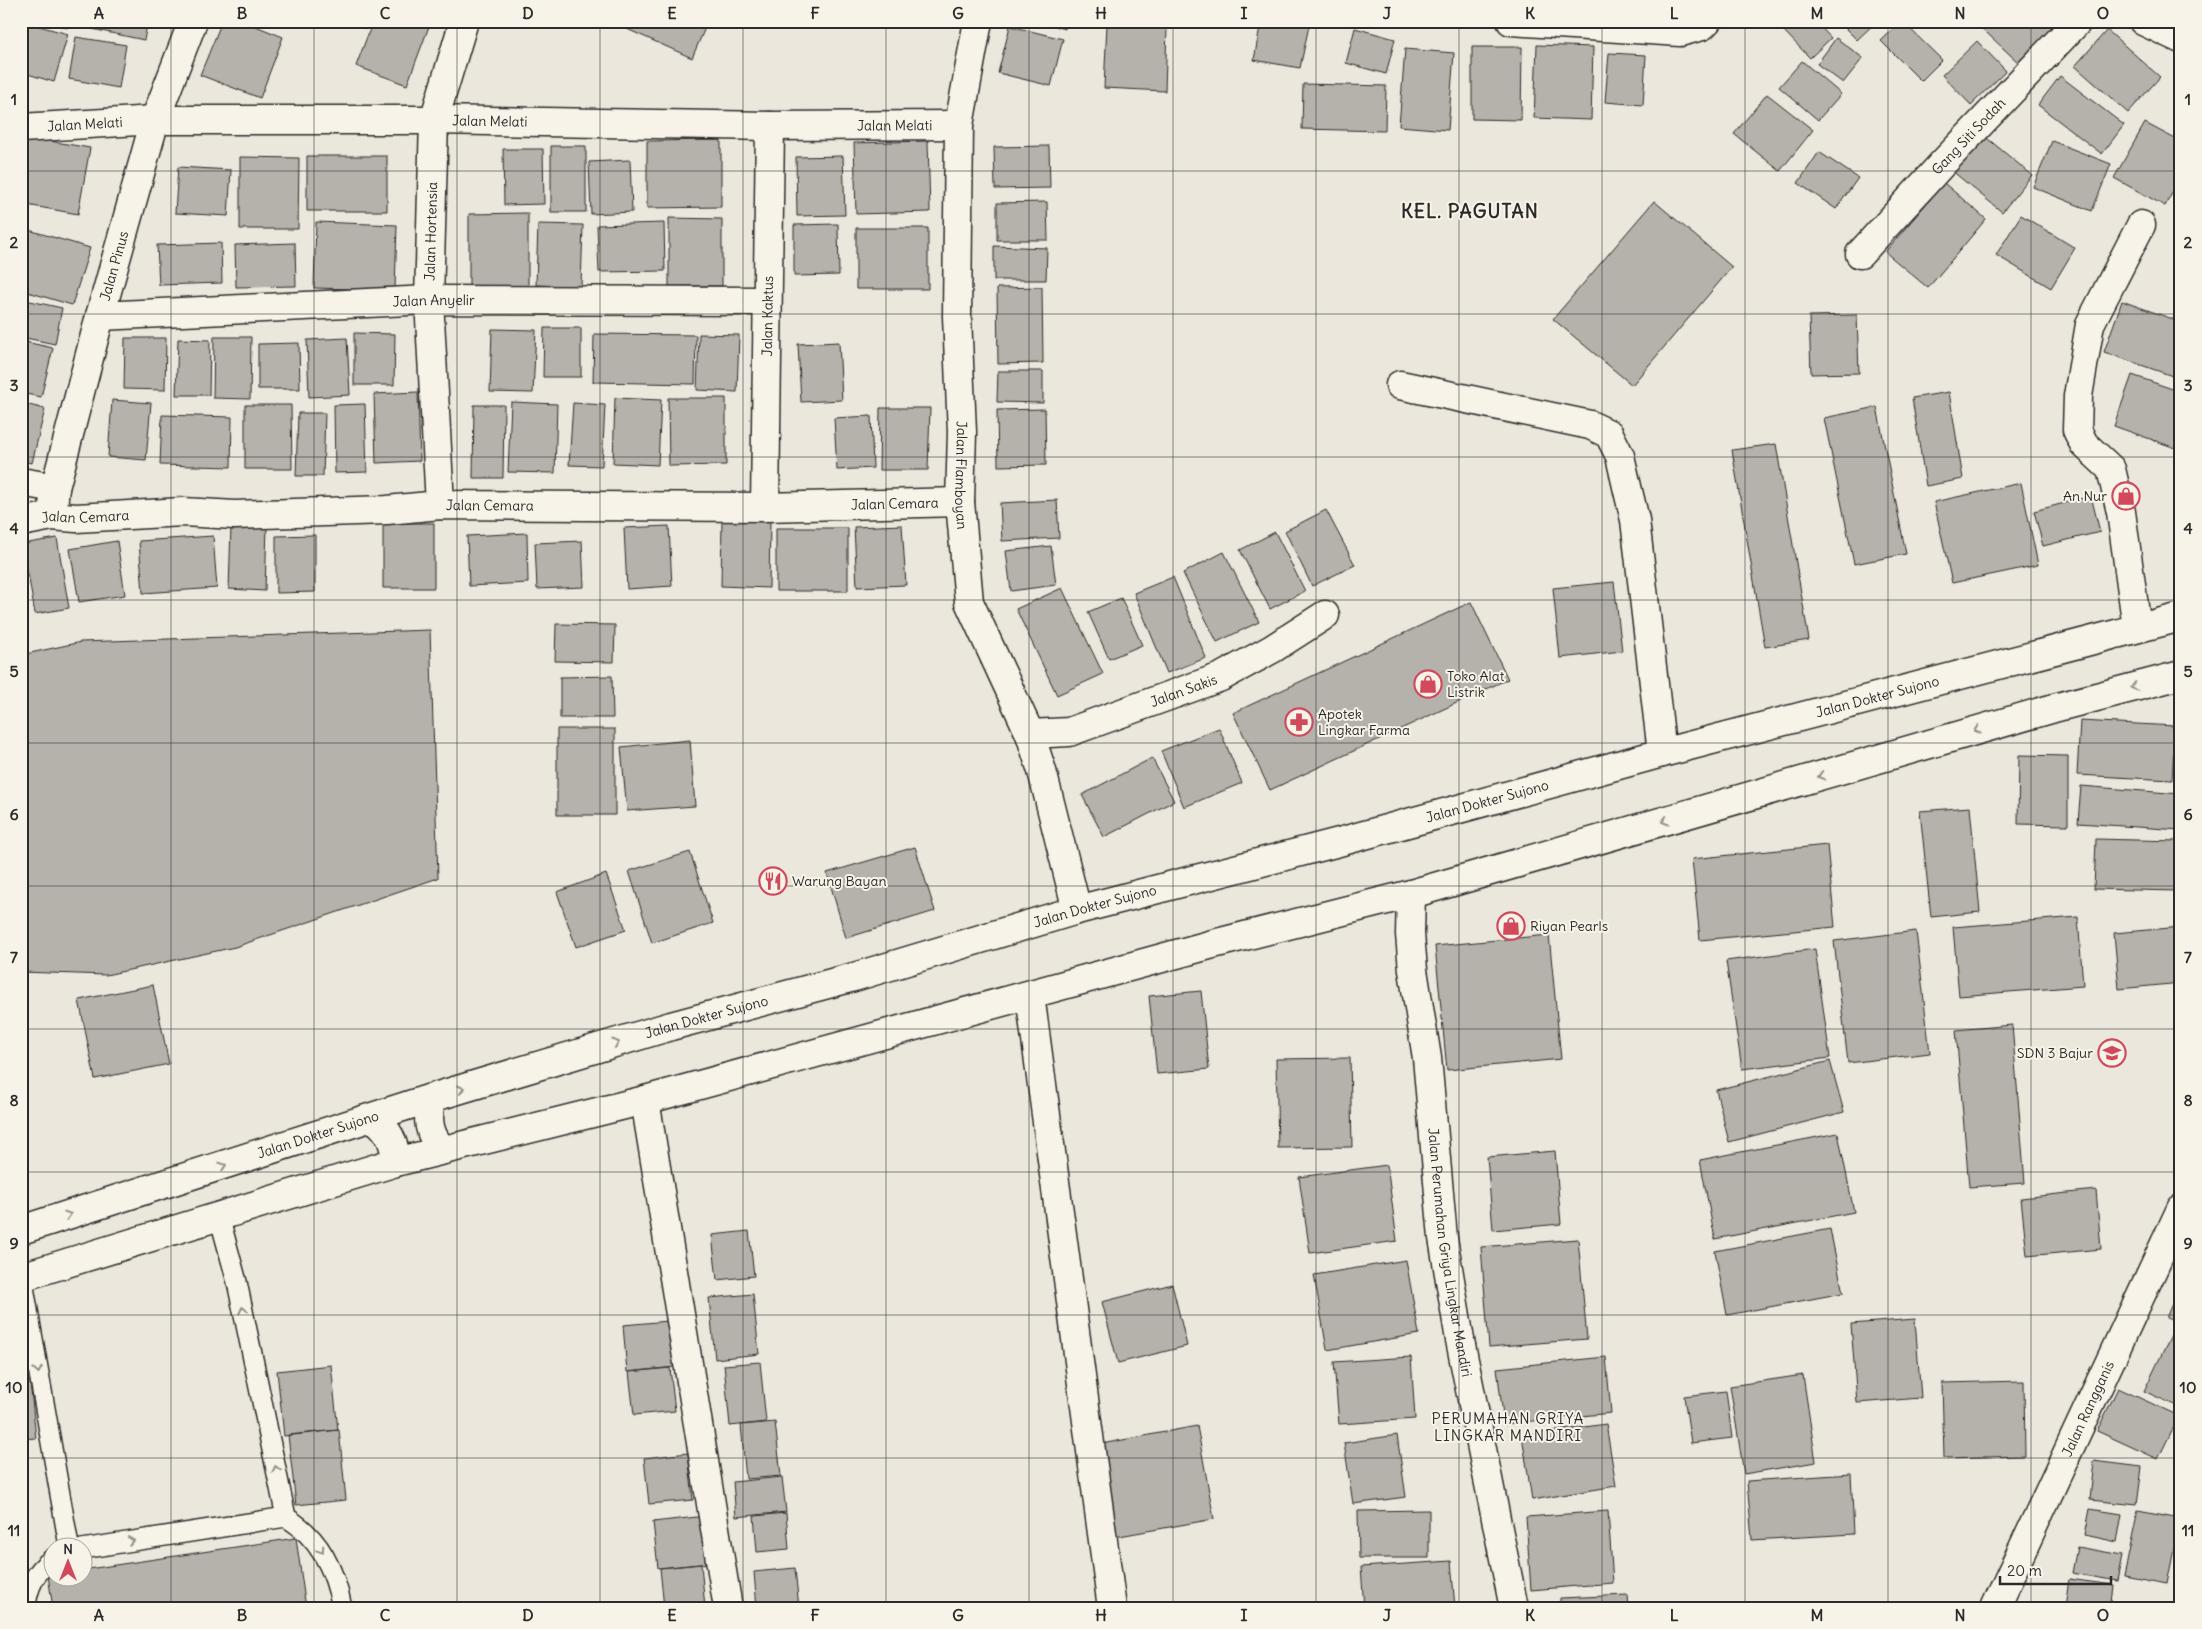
<svg xmlns="http://www.w3.org/2000/svg" width="2202" height="1629" viewBox="0 0 2202 1629" font-family="Delius,sans-serif">
<rect width="100%" height="100%" fill="#ebe7dd"/>
<filter id="ink" filterUnits="userSpaceOnUse"><feTurbulence type="fractalNoise" baseFrequency=".02" numOctaves="2"/><feDisplacementMap in="SourceGraphic" scale="10" xChannelSelector="R" yChannelSelector="G"/><feConvolveMatrix kernelMatrix="1 2 1 2 8 2 1 2 1" color-interpolation-filters="sRGB"/></filter>
<g filter="url(#ink)">
<path fill="#b5b2ab" stroke="#2b2b2b" d="M21,21L68,34L54,82L21,72Z
M47,21H69L67,28Z
M94,21H148L144,40L92,29Z
M222,21H243L283,37L260,98L200,75Z
M343,21H369L366,29Z
M373,21H431L407,85L356,66Z
M609,21H708L692,58Z
M1040,21H1068L1065,29Z
M1261,21H1310L1300,68L1254,60Z
M1791,21H1815L1831,38L1810,58L1782,29Z
M1838,21H1877L1857,40Z
M1902,21L1942,60L1921,81L1881,41Z
M1974,21H2059L2020,64Z
M1107,24L1167,27L1165,91L1104,88Z
M1010,26L1063,39L1051,86L998,73Z
M1355,28L1395,39L1386,74L1346,63Z
M2107,30L2160,77L2128,113L2075,66Z
M76,37L126,45L119,88L69,79Z
M1836,38L1863,58L1843,83L1817,64Z
M1977,41L2006,71L1971,105L1942,75Z
M1537,45L1593,47L1591,120L1534,118Z
M1472,47H1522L1521,120L1472,119Z
M1405,49L1454,53L1448,130L1399,126Z
M1609,53L1646,55L1643,105L1605,102Z
M1802,61L1841,94L1818,120L1779,87Z
M2060,76L2124,125L2102,154L2038,105Z
M1303,84L1386,86L1385,131L1302,129Z
M1767,94L1813,130L1780,171L1734,134Z
M2145,123L2181,142V177L2165,206L2114,178Z
M1982,134L2032,175L2002,212L1951,170Z
M21,136L90,148L78,214L21,204Z
M721,140V207L647,208V141Z
M928,141L930,212L856,214L854,143Z
M2052,141L2111,164L2092,211L2033,187Z
M551,146H586V212H551Z
M1049,146L1050,188L995,189L994,147Z
M503,149H543L544,204L504,205Z
M1819,152L1858,178L1836,209L1798,183Z
M307,156H387V211H307Z
M843,156L845,215L797,216L796,157Z
M240,157L299,158L298,229H240Z
M630,160L632,212L591,214L589,162Z
M178,167L231,170L228,216L175,213Z
M1944,183L1986,219L1928,288L1885,252Z
M1654,201L1732,267L1632,385L1553,319Z
M1047,202L1048,240H997V203Z
M528,213V293H469V214Z
M2021,215L2075,248L2051,288L1996,255Z
M669,218L722,219V286H669Z
M316,222L397,225L395,290L314,288Z
M664,223L665,271L599,272L597,225Z
M538,224L583,225L581,287L536,285Z
M838,224L839,275L794,276V225Z
M22,228L90,248L72,305L21,290Z
M856,228H928V289H856Z
M221,243L222,283L159,285L157,245Z
M295,243L296,286L236,287L235,245Z
M994,246L1047,248L1046,280H994Z
M1042,287L1043,363L998,364L997,288Z
M21,299L62,308L55,344L21,337Z
M2122,301L2181,322V379L2104,352Z
M1857,315L1859,373L1811,374L1809,316Z
M544,328H581V377H543Z
M492,329L536,330L533,393L490,392Z
M354,333L395,334L394,385H354Z
M594,334L696,335L695,384L593,382Z
M699,334L739,335L737,392L697,390Z
M214,337H251L250,399L213,398Z
M125,338H166L165,390L124,389Z
M347,338L350,395L309,397L307,340Z
M178,339L210,340L209,395H176Z
M21,341L53,348L41,397L21,393Z
M839,342L842,400L801,402L798,344Z
M299,343L300,389H258V344Z
M998,371H1043V403L997,402Z
M2132,375L2181,392V450L2114,426Z
M418,392L420,461L376,463L374,394Z
M1949,392L1963,479L1926,486L1912,398Z
M615,398L661,400L658,465L613,463Z
M668,398H726V465L669,466Z
M112,400L151,403L146,460L108,457Z
M511,402L557,404L555,473L508,472Z
M21,403L45,409L32,463L21,461Z
M573,403L605,405L602,466L569,465Z
M365,404L367,472L335,473L334,405Z
M245,405H291L292,469H245Z
M474,405H504L503,478H473Z
M1877,407L1906,554L1854,564L1824,418Z
M880,408H930L928,470H879Z
M1045,409L1046,465L998,466L997,410Z
M298,413H325L323,476H296Z
M162,415L232,417L231,467L160,465Z
M871,416L873,468L837,470L834,418Z
M1776,444L1809,640L1765,647L1732,450Z
M2021,483L2038,565L1952,583L1934,502Z
M2091,496L2100,532L2043,546L2034,511Z
M1057,500L1059,538L1002,541L1000,503Z
M1326,510L1355,565L1312,586L1285,531Z
M722,518L770,519L769,588L721,586Z
M383,523H434V588H383Z
M902,525L906,585L857,587L854,527Z
M231,526H267L265,591L229,589Z
M669,526L672,586L627,589L624,528Z
M776,528H848V591H776Z
M1275,532L1305,591L1270,609L1240,550Z
M527,533L528,583L469,586L467,536Z
M315,535V592L276,593V536Z
M213,536L217,588L143,593L139,541Z
M57,538L69,608L35,614L23,544Z
M117,541L125,595L79,602L70,549Z
M582,541L584,587L537,589L535,543Z
M1051,546L1056,585L1011,591L1006,551Z
M1224,552L1259,622L1217,642L1183,573Z
M1173,577L1206,658L1167,673L1134,593Z
M1614,582L1622,651L1560,658L1553,588Z
M1062,588L1103,674L1057,695L1016,609Z
M1121,598L1142,645L1109,659L1088,612Z
M1471,602L1508,679L1270,790L1233,713Z
M556,624L615,625L614,662L555,661Z
M430,630L438,878L235,947L106,975L21,972V655L81,642Z
M612,676L613,718H560V677Z
M2080,721L2175,726L2172,780L2077,775Z
M1219,728L1242,783L1184,807L1161,751Z
M557,729H615V815H557Z
M690,740L695,806L627,811L621,747Z
M2019,755L2068,756V825L2018,824Z
M1152,758L1174,801L1104,837L1082,795Z
M2081,786L2181,794V830L2078,823Z
M1970,807L1980,912L1931,917L1920,811Z
M2096,839L2178,841L2177,891L2094,889Z
M1827,845L1835,927L1700,940L1692,859Z
M915,847L935,911L846,938L827,873Z
M690,852L713,923L652,943L629,871Z
M606,874L626,930L576,947L557,892Z
M2078,917L2083,986L1959,996L1953,927Z
M2181,927V983L2119,989L2114,933Z
M1916,931L1930,1053L1848,1063L1834,941Z
M1549,935L1561,1059L1447,1070L1435,946Z
M1815,949L1830,1058L1742,1069L1726,961Z
M153,985L169,1064L95,1079L79,1000Z
M1201,991L1209,1069L1157,1074L1149,996Z
M2012,1025L2025,1183L1969,1187L1956,1030Z
M1350,1058L1352,1147L1278,1148L1276,1059Z
M1830,1061L1844,1112L1729,1142L1716,1090Z
M1838,1133L1854,1212L1715,1239L1700,1160Z
M1555,1151L1561,1224L1493,1230L1487,1157Z
M1387,1165L1397,1241L1310,1253L1299,1177Z
M2096,1190L2101,1249L2027,1256L2021,1198Z
M1830,1229L1843,1293L1727,1315L1715,1251Z
M749,1231L754,1276L717,1280L712,1235Z
M1578,1239L1587,1339L1489,1347L1481,1247Z
M1406,1260L1419,1334L1327,1350L1314,1275Z
M2181,1282V1324L2166,1318Z
M1172,1284L1187,1346L1118,1363L1102,1302Z
M753,1294L759,1354L715,1359L709,1298Z
M1915,1319L1921,1398L1857,1403L1851,1324Z
M679,1320L684,1366L627,1372L623,1325Z
M2172,1333L2181,1337V1408L2144,1391Z
M1411,1357L1415,1419L1339,1424L1334,1362Z
M1606,1357L1611,1413L1504,1424L1497,1368Z
M760,1362L766,1422L730,1426L724,1365Z
M331,1365L338,1430L284,1436L277,1371Z
M670,1368L675,1411L634,1415L629,1372Z
M1803,1375L1816,1462L1744,1474L1730,1386Z
M30,1381L36,1438L21,1439V1382Z
M2024,1381L2025,1456L1944,1458L1942,1383Z
M2118,1388L2179,1416L2158,1459L2097,1431Z
M1726,1391L1732,1438L1691,1443L1684,1396Z
M775,1422L781,1476L746,1479L741,1425Z
M1606,1424L1616,1486L1532,1500L1522,1436Z
M1197,1426L1214,1519L1114,1537L1096,1445Z
M339,1430L346,1500L296,1505L288,1435Z
M1397,1435L1406,1497L1353,1504L1344,1443Z
M688,1453L693,1500L649,1504L644,1458Z
M2094,1461L2142,1467L2137,1505L2090,1500Z
M1851,1474L1854,1534L1752,1540L1747,1481Z
M782,1477L786,1512L736,1517L733,1482Z
M2090,1509L2122,1514L2117,1542L2085,1535Z
M1429,1510V1558H1359L1358,1511Z
M1608,1511L1613,1583L1531,1590L1526,1517Z
M2138,1511L2180,1519L2167,1584L2124,1576Z
M786,1513L789,1549L757,1552L754,1516Z
M706,1516L710,1563L658,1568L653,1522Z
M296,1538L306,1608H53L48,1576H82V1570Z
M2077,1547L2122,1555L2117,1581L2072,1573Z
M1451,1561L1455,1608H1364L1361,1567Z
M701,1564L705,1608H664L660,1568Z
M795,1568L799,1608H757L754,1572Z
M2069,1579L2113,1585L2110,1608H2065Z
M1628,1595L1629,1608H1560V1598Z"/>
<g fill="none" stroke-linecap="round" stroke-linejoin="round">
<g stroke="#2b2b2b" stroke-width="22">
<path id="service" d="M219,1216L237,1282L286,1517
M21,1270L69,1546
M82,1549L286,1517C320,1538 335,1570 342,1608
M26,1608C27,1587 36,1571 52,1559"/>
</g>
<g stroke="#2b2b2b" stroke-width="31">
<g id="minor">
<path id="s1" d="M978,21L959,125L957,316L962,432L960,502L969,602L1030,734L1042,771L1077,910"/>
<path d="M1511,21L1680,32L1702,26L1707,21"/>
<path d="M2143,21L2181,39"/>
<path id="s2" d="M21,128L155,120H434L770,126L959,125"/>
<path id="s3" d="M1860,254L1942,164L2078,21"/>
<path id="s4" d="M100,316L429,300L766,301"/>
<path d="M1400,385L1590,425L1609,434L1620,456L1628,491L1635,520L1662,753"/>
<path d="M21,482L55,488"/>
<path id="s5" d="M440,505L429,300L434,120L464,21"/>
<path id="s6" d="M765,507L770,126"/>
<path id="s7" d="M52,516L55,488L100,316L155,120L193,21"/>
<path id="s8" d="M21,522L52,516L76,518L183,512L235,515L387,510L440,505L765,507L960,502"/>
<path d="M2137,628L2121,512L2111,469L2084,444L2077,430L2078,396L2090,324L2141,225"/>
<path id="s9" d="M1030,734L1069,732L1221,677L1272,649L1325,615"/>
<path id="s10" d="M1411,894L1410,934L1413,970L1427,1058L1443,1238L1460,1340L1514,1608"/>
<path d="M1030,995L1112,1608"/>
<path d="M645,1100L728,1608"/>
</g>
</g>
<g stroke="#2b2b2b" stroke-width="31">
<g id="tertiary">
<path id="s11" d="M1995,1608L2181,1209"/>
</g>
</g>
<g stroke="#2b2b2b" stroke-width="31">
<g id="trunk">
<path d="M431,1098C427,1119 428,1135 443,1150"/>
<path d="M373,1118C389,1129 395,1143 396,1162"/>
<path id="s12" d="M21,1230L431,1098L671,1026L854,977L1077,910L1339,842L1662,753L2181,617"/>
<path d="M21,1277L396,1162L645,1100L1213,944L1411,894L2054,708L2181,675"/>
</g>
</g>
<use href="#service" stroke="#f7f3e8" stroke-width="19"/>
<use href="#minor" stroke="#f7f3e8" stroke-width="28"/>
<use href="#tertiary" stroke="#f7f3e8" stroke-width="28"/>
<use href="#trunk" stroke="#f7f3e8" stroke-width="28"/>
</g>
<defs><path id="oneway-chevron" d="M-2-3.5L2.5 0L-2 3.5" fill="none" stroke-width="1.6" stroke-linecap="round" stroke-linejoin="round" transform="scale(1.25)"/></defs>
<g stroke="#918f8a">
<use href="#oneway-chevron" transform="translate(2134 687) rotate(165)"/>
<use href="#oneway-chevron" transform="translate(1977 730) rotate(164)"/>
<use href="#oneway-chevron" transform="translate(1821 776) rotate(164)"/>
<use href="#oneway-chevron" transform="translate(1665 821) rotate(164)"/>
<use href="#oneway-chevron" transform="translate(616 1043) rotate(-17)"/>
<use href="#oneway-chevron" transform="translate(461 1089) rotate(-17)"/>
<use href="#oneway-chevron" transform="translate(223 1166) rotate(-18)"/>
<use href="#oneway-chevron" transform="translate(68 1215) rotate(-18)"/>
<use href="#oneway-chevron" transform="translate(243 1310) rotate(-102)"/>
<use href="#oneway-chevron" transform="translate(38 1370) rotate(80)"/>
<use href="#oneway-chevron" transform="translate(276 1469) rotate(-102)"/>
<use href="#oneway-chevron" transform="translate(131 1541) rotate(-9)"/>
<use href="#oneway-chevron" transform="translate(321 1550) rotate(56)"/>
</g>
</g>
<path fill="none" stroke="#2b2b2b" stroke-width="1" stroke-opacity="0.55" d="M171,21V1608M314,21V1608M457,21V1608M600,21V1608M743,21V1608M886,21V1608M1029,21V1608M1173,21V1608M1316,21V1608M1459,21V1608M1602,21V1608M1745,21V1608M1888,21V1608M2031,21V1608M21,171H2181M21,314H2181M21,457H2181M21,600H2181M21,743H2181M21,886H2181M21,1029H2181M21,1172H2181M21,1315H2181M21,1458H2181"/>
<defs>
<g id="shop-ring" transform="scale(1.4375)"><circle r="9.5" fill="#f7f3e8" stroke="#d1495b" stroke-width="1.5"/><path d="M-5-2.5h2.3a2.7 3.5 0 0 1 5.4 0H5L5.5 6h-11ZM-1.5-2.5h3a1.5 2.3 0 0 0-3 0Z" fill="#d1495b"/></g>
<g id="pharmacy-ring" transform="scale(1.4375)"><circle r="9.5" fill="#f7f3e8" stroke="#d1495b" stroke-width="1.5"/><path d="M-2-6h4v4h4v4h-4v4h-4v-4h-4v-4h4Z" fill="#d1495b"/></g>
<g id="restaurant-ring" transform="scale(1.4375)"><circle r="9.5" fill="#f7f3e8" stroke="#d1495b" stroke-width="1.5"/><path d="M-5-6h1v4h1v-4h1v4h1v-4h1v5L-1.5 .5V6h-2V.5L-5-1ZM5-6V6H3V1.5H1.5Q1.5-4 5-6Z" fill="#d1495b"/></g>
<g id="school-ring" transform="scale(1.4375)"><circle r="9.5" fill="#f7f3e8" stroke="#d1495b" stroke-width="1.5"/><path d="M0-5L7-2L0 1L-7-2ZM-4 1L0 2.5L4 1V4Q0 6-4 4Z" fill="#d1495b"/></g>
</defs>
<g fill-rule="evenodd">
<use href="#shop-ring" x="2126" y="496"/>
<use href="#shop-ring" x="1428" y="684"/>
<use href="#pharmacy-ring" x="1299" y="722"/>
<use href="#restaurant-ring" x="773" y="881"/>
<use href="#shop-ring" x="1511" y="926"/>
<use href="#school-ring" x="2112" y="1053"/>
</g>
<g text-anchor="middle" dominant-baseline="central" stroke-width="4" stroke-linejoin="round" paint-order="stroke">
<g font-size="14" fill="#2b2b2b" stroke="#f7f3e8">
<text stroke="none"><textPath href="#s2" startOffset="469">Jalan Melati</textPath></text>
<text stroke="none"><textPath href="#s2" startOffset="64">Jalan Melati</textPath></text>
<text stroke="none"><textPath href="#s2" startOffset="874">Jalan Melati</textPath></text>
<text stroke="none"><textPath href="#s3" startOffset="160">Gang Siti Sodah</textPath></text>
<text stroke="none"><textPath href="#s5" startOffset="274">Jalan Hortensia</textPath></text>
<text stroke="none"><textPath href="#s7" startOffset="258">Jalan Pinus</textPath></text>
<text stroke="none"><textPath href="#s4" startOffset="334">Jalan Anyelir</textPath></text>
<text stroke="none"><textPath href="#s6" startOffset="191">Jalan Kaktus</textPath></text>
<text stroke="none"><textPath href="#s1" startOffset="456">Jalan Flamboyan</textPath></text>
<text stroke="none"><textPath href="#s8" startOffset="875">Jalan Cemara</textPath></text>
<text stroke="none"><textPath href="#s8" startOffset="470">Jalan Cemara</textPath></text>
<text stroke="none"><textPath href="#s8" startOffset="65">Jalan Cemara</textPath></text>
<text stroke="none"><textPath href="#s9" startOffset="161">Jalan Sakis</textPath></text>
<text stroke="none"><textPath href="#s12" startOffset="1932">Jalan Dokter Sujono</textPath></text>
<text stroke="none"><textPath href="#s12" startOffset="1528">Jalan Dokter Sujono</textPath></text>
<text stroke="none"><textPath href="#s12" startOffset="1122">Jalan Dokter Sujono</textPath></text>
<text stroke="none"><textPath href="#s12" startOffset="718">Jalan Dokter Sujono</textPath></text>
<text stroke="none"><textPath href="#s12" startOffset="312">Jalan Dokter Sujono</textPath></text>
<text stroke="none"><textPath href="#s10" startOffset="361">Jalan Perumahan Griya Lingkar Mandiri</textPath></text>
<text stroke="none"><textPath href="#s11" startOffset="220">Jalan Rangganis</textPath></text>
</g>
<g font-size="14" fill="#2b2b2b" stroke="#f7f3e8" text-anchor="start">
<text x="2107" y="496" text-anchor="end">An Nur</text>
<text x="1447" y="676">Toko Alat<tspan x="1447" dy="16">Listrik</tspan></text>
<text x="1318" y="714">Apotek<tspan x="1318" dy="16">Lingkar Farma</tspan></text>
<text x="792" y="881">Warung Bayan</text>
<text x="1530" y="926">Riyan Pearls</text>
<text x="2093" y="1053" text-anchor="end">SDN 3 Bajur</text>
</g>
<g font-size="15" letter-spacing="1" fill="#2b2b2b" stroke="#f7f3e8">
<text x="1508" y="1418">PERUMAHAN GRIYA<tspan x="1508" dy="17">LINGKAR MANDIRI</tspan></text>
</g>
<g font-size="19" font-weight="bold" letter-spacing="1" fill="#2b2b2b" stroke="#f7f3e8">
<text x="1470" y="211">KEL. PAGUTAN</text>
</g>
</g>
<rect width="2202" height="1629" fill="none" stroke="#f7f3e8" stroke-width="55"/>
<g transform="translate(68 1562)"><circle r="24" fill="#f7f3e8" stroke="#a5a39c"/>
<path d="M0-4L9 19L0 12L-9 19Z" fill="#d1495b"/>
<text y="-8" font-size="14" font-weight="bold" text-anchor="middle" fill="#2b2b2b">N</text>
</g>
<path d="M2000 1576v8h111v-8" fill="none" stroke="#2b2b2b" stroke-width="2.5"/>
<text x="2007" y="1576" font-size="15" fill="#2b2b2b" stroke="#f7f3e8" stroke-width="4" paint-order="stroke">20 m</text>
<rect x="28" y="28" width="2146" height="1574" fill="none" stroke="#2b2b2b" stroke-width="2"/>
<g font-size="16" text-anchor="middle" font-weight="bold" fill="#2b2b2b">
<text x="99" y="19">A</text>
<text x="242" y="19">B</text>
<text x="385" y="19">C</text>
<text x="528" y="19">D</text>
<text x="672" y="19">E</text>
<text x="815" y="19">F</text>
<text x="958" y="19">G</text>
<text x="1101" y="19">H</text>
<text x="1244" y="19">I</text>
<text x="1387" y="19">J</text>
<text x="1530" y="19">K</text>
<text x="1674" y="19">L</text>
<text x="1817" y="19">M</text>
<text x="1960" y="19">N</text>
<text x="2103" y="19">O</text>
<text x="14" y="105">1</text>
<text x="2188" y="105">1</text>
<text x="14" y="248">2</text>
<text x="2188" y="248">2</text>
<text x="14" y="391">3</text>
<text x="2188" y="391">3</text>
<text x="14" y="534">4</text>
<text x="2188" y="534">4</text>
<text x="14" y="677">5</text>
<text x="2188" y="677">5</text>
<text x="14" y="820">6</text>
<text x="2188" y="820">6</text>
<text x="14" y="963">7</text>
<text x="2188" y="963">7</text>
<text x="14" y="1106">8</text>
<text x="2188" y="1106">8</text>
<text x="14" y="1249">9</text>
<text x="2188" y="1249">9</text>
<text x="14" y="1393">10</text>
<text x="2188" y="1393">10</text>
<text x="14" y="1536">11</text>
<text x="2188" y="1536">11</text>
<text x="99" y="1621">A</text>
<text x="242" y="1621">B</text>
<text x="385" y="1621">C</text>
<text x="528" y="1621">D</text>
<text x="672" y="1621">E</text>
<text x="815" y="1621">F</text>
<text x="958" y="1621">G</text>
<text x="1101" y="1621">H</text>
<text x="1244" y="1621">I</text>
<text x="1387" y="1621">J</text>
<text x="1530" y="1621">K</text>
<text x="1674" y="1621">L</text>
<text x="1817" y="1621">M</text>
<text x="1960" y="1621">N</text>
<text x="2103" y="1621">O</text>
</g>
</svg>
